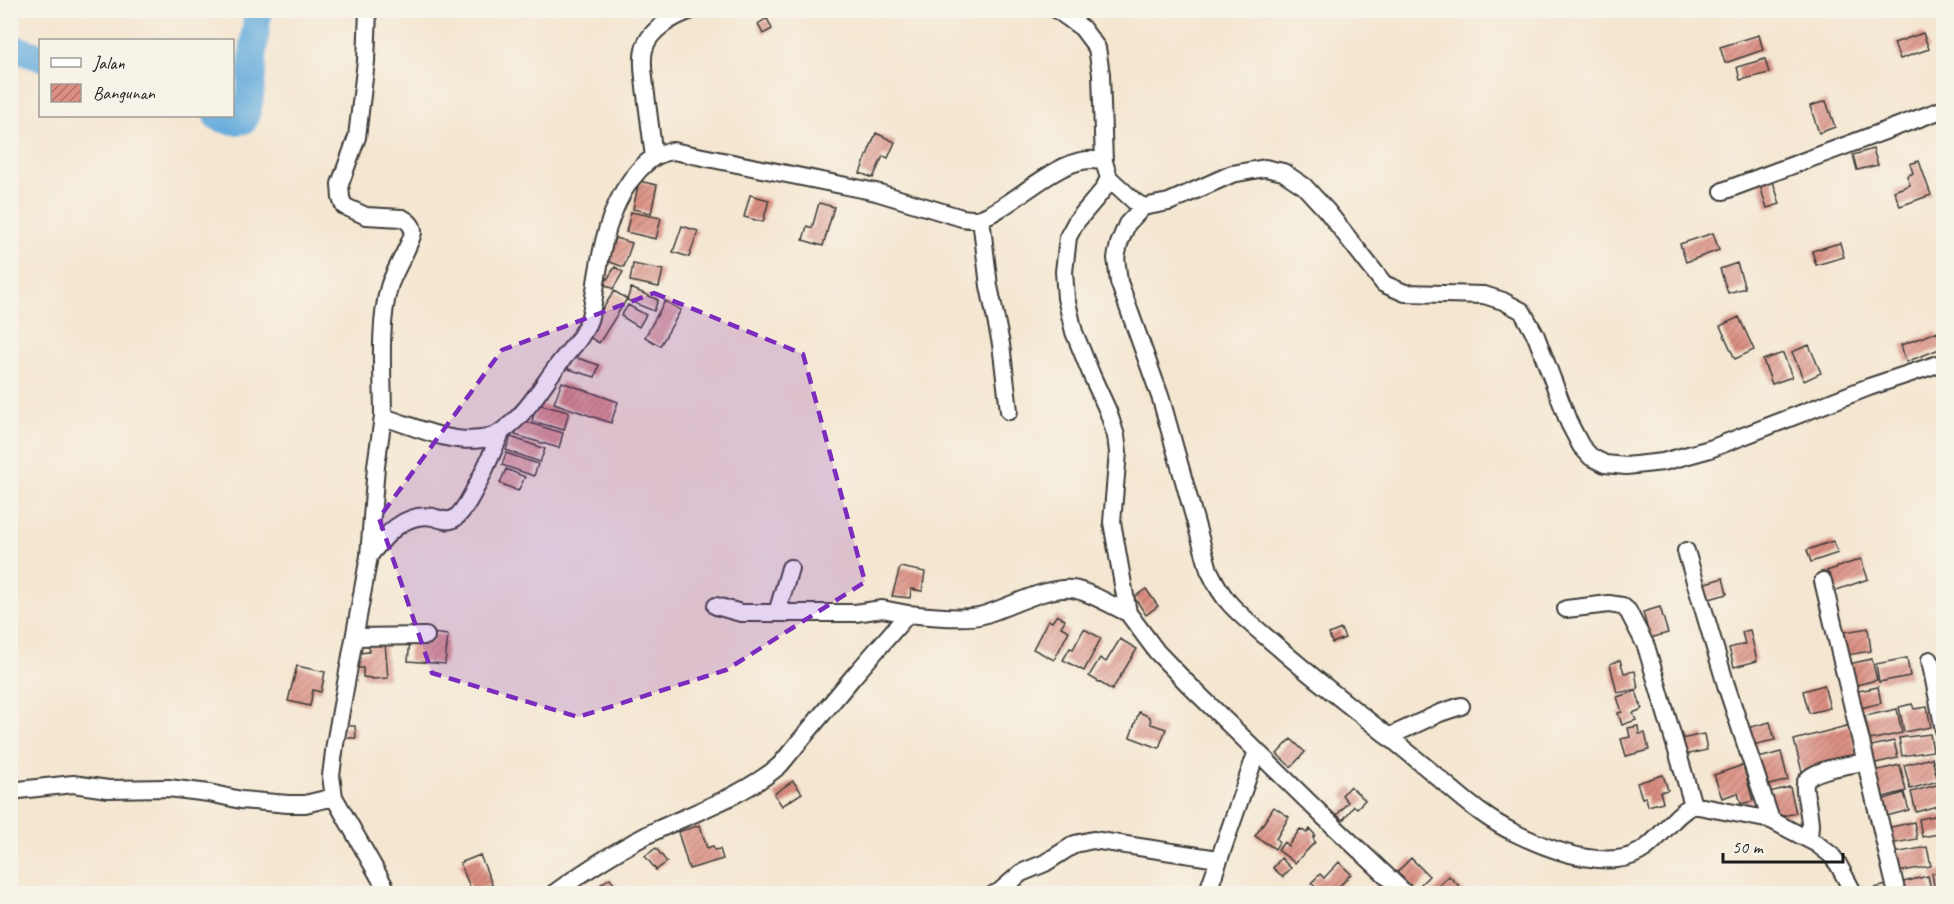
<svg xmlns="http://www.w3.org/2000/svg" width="1954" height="904" viewBox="0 0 1954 904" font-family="Caveat,sans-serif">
<defs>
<pattern id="building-hatch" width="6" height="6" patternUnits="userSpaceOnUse" patternTransform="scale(1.5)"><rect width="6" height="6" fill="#dc8e82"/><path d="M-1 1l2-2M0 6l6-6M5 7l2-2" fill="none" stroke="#b2736a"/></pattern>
</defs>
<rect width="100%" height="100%" fill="#f7f3e8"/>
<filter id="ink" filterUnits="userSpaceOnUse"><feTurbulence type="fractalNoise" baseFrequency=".0167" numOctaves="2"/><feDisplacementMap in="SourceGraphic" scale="12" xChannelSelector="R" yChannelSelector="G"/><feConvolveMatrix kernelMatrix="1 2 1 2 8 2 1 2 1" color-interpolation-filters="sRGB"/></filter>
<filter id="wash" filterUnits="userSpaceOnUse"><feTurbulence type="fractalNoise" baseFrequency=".008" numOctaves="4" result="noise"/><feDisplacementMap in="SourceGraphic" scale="24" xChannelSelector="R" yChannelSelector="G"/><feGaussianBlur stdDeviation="1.35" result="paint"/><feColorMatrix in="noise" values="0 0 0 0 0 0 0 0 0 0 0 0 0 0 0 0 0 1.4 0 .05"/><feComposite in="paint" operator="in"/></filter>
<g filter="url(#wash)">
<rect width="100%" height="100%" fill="#f4e6d0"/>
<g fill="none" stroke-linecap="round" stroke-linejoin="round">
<path stroke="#66acdc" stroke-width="28" d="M10,47L40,57
M217,116C226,121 234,122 244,120C252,100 251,79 253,58C254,42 256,27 258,10"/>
</g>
<g id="blocks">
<path fill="url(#building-hatch)" d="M767,18L772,29L763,34L758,24Z
M1923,33L1929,49L1900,59L1894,43Z
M1759,35L1763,50L1725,63L1720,47Z
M1765,59L1769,73L1740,80L1737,67Z
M1826,101L1835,127L1819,133L1810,106Z
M876,133L895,142L888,158L883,156L873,178L860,173Z
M1873,149L1878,165L1857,170L1853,155Z
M1919,161L1931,195L1900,206L1894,191L1910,185L1907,176L1913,173L1910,164Z
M1771,175L1780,204L1767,208L1758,180Z
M639,181L657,185L651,213L633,209Z
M750,195L769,200L763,222L744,217Z
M819,203L834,207L823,246L803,240L807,226L812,228Z
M631,212L661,218L656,239L626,232Z
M682,226L698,231L689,257L673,252Z
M1713,233L1719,250L1686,262L1680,244Z
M615,238L632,243L624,267L607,261Z
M1840,243L1844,257L1816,265L1812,251Z
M1737,263L1745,288L1728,293L1720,269Z
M633,264L663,270L659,287L630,281Z
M615,267L623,272L613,289L604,284Z
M631,288L658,300L654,311L627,300Z
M614,291L627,299L599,343L586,335Z
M665,301L681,310L660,346L645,337Z
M628,305L646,315L639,327L621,316Z
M1739,317L1754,350L1735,359L1720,326Z
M1937,332L1942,348L1906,362L1901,345Z
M1809,345L1821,373L1804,381L1792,352Z
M1783,353L1792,377L1772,384L1763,360Z
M571,356L599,365L595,377L568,369Z
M562,382L618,402L611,423L554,403Z
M537,404L569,412L564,430L532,421Z
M520,420L563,433L559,448L515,435Z
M511,437L545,449L540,462L506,450Z
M506,453L538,464L534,476L502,465Z
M506,469L525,477L518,491L500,483Z
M1833,541L1838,553L1811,562L1807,550Z
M1861,559L1868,579L1834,591L1827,571Z
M900,567L925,572L922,591L911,589L910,598L892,596Z
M1723,578L1727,594L1706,600L1702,584Z
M1146,589L1158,606L1146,615L1134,597Z
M1660,607L1668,633L1650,638L1643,612Z
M1057,615L1065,620L1061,627L1069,631L1054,660L1033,649L1048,620L1052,622Z
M1868,628L1871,651L1842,656L1838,633Z
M1084,629L1101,638L1084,671L1063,660L1070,648L1073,649Z
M1341,629L1345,638L1332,643L1329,634Z
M1750,630L1757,661L1734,667L1729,648L1745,644L1742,632Z
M432,633L448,635L445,664L408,661L410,641L432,642Z
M1120,639L1137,649L1112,690L1089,676L1100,658L1106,662Z
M385,643L388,678L371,679V678L363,677V668H357L358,653L369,652V644Z
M1907,658L1910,676L1879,682L1876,664Z
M1872,659L1877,680L1848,687L1844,665Z
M1620,660L1624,673L1635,671L1638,689L1617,693L1610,664Z
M297,666L325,672L321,692L313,690L310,706L288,701Z
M1824,685L1830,708L1809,713L1803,691Z
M1878,687L1881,703L1853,710L1849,693Z
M1636,691L1642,709L1633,713L1636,720L1622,725L1618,713L1622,712L1617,697Z
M1912,704L1914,709L1927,707L1931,727L1904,732L1899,707Z
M1897,709L1902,733L1870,740L1865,716Z
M1139,712L1150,717L1151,724L1166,729L1159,748L1130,737Z
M1770,722L1775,740L1752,745L1748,728Z
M1850,725L1858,757L1802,772L1794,740Z
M343,726H355L356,738H343Z
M1638,726L1639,734L1645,733L1649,750L1626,756L1621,739L1630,737L1628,728Z
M1704,734L1707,750L1684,755L1681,739Z
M1930,734L1933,751L1902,756L1899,738Z
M1291,739L1305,752L1291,767L1277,754Z
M1894,741L1898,758L1871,764L1867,747Z
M1781,752L1788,780L1763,787L1755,759Z
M1932,758L1938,781L1910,789L1904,765Z
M1743,765L1753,801L1741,804L1738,793L1722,798L1714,775Z
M1900,765L1906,791L1876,799L1870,772Z
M1663,775L1668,790L1660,792L1663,802L1648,806L1646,797L1642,798L1637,783Z
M793,781L802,793L782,806L774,794Z
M1940,784L1944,804L1916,812L1911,792Z
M1350,786L1365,800L1357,808L1354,806L1343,820L1337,815L1348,802L1342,795Z
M1790,787L1796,813L1774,818L1769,792Z
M1904,793L1909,810L1883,817L1878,801Z
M1274,807L1289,817L1276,839L1279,842L1275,849L1255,836Z
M1944,814V833L1922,837L1919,819Z
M1914,822L1917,839L1890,844L1887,828Z
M700,825L707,848L713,846L714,850L720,849L723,859L689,869L678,832Z
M1300,829L1307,833L1310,829L1315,835L1313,838L1315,842L1295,863L1278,850L1284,842L1288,846Z
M1927,847L1931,866L1897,872L1894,853Z
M656,848L667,862L656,870L645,856Z
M480,855L492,884L472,892L460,863Z
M1281,858L1291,868L1283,877L1273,868Z
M1411,858L1429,876L1415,890L1397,872Z
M1339,862L1351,874L1332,894H1323L1311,883L1320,874L1324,878Z
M1944,871V890L1935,892L1932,873Z
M1449,876L1465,892L1463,894H1431Z
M1928,876L1932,894H1901L1899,883Z
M610,878L621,894H593L591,891Z
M1887,885L1890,894H1871L1870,889Z"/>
</g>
</g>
<g filter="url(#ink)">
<use href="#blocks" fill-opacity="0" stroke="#3c3a37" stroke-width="1.5"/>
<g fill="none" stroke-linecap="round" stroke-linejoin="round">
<g stroke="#3c3a37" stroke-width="20">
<path id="minor" d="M368,10L366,61L357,137L340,184L341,198L344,206L366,216L402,218C408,221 413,225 413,232C412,242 393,273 389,287C378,328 383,375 383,417
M1057,10L1082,28L1097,48L1101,74L1104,162
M654,157C651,134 648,111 645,87C644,76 641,62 644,50C648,30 674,16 692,10
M1109,178L1134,201L1143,207L1169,202L1232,174L1265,168L1283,172L1304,186L1327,211L1384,284L1405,293L1484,295L1503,301L1522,311L1536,336L1569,423L1581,446L1591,457L1605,464L1626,466L1663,462L1710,449L1869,387L1944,362
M1723,191L1944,109
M1143,207L1127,224L1119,244L1116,258L1119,282L1161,399L1209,570C1215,582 1221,595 1231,605C1245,620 1262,633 1278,647C1324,688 1375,724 1422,764C1453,789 1480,817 1517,834C1546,848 1584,862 1617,859C1656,855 1665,819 1693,805L1771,820L1817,844L1831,855L1838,864L1854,894
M981,218L989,286L1001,344L1009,411
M1686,551L1726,685L1771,820
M369,556C385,536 404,512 433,517C440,519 448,523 455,518C470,508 492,452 501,433
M1823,581L1897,894
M716,606L741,613H855L882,609L908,614
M1566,609L1609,604L1622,606L1628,611L1646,646L1693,805
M777,613L790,568
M355,637L426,636
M1930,660L1944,730
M1388,737L1440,713L1461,706
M10,791L73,784L108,789L168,788L209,793L241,800L288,804H305L334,797
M1808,839C1812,826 1809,816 1807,802C1806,797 1804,789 1805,784C1809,769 1851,765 1865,762
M389,894L334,797L331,776L335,744L369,556L376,466L383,417C414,426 449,444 481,439C487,438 497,435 502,431C526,415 541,387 558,365C569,350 583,338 589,320C594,304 595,287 598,271C604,235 614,197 639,170C649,159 659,152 673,151L876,192L962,218C969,219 974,220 981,218C1016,206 1065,148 1104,162L1109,178L1103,190L1076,222L1068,237L1064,272L1066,298L1074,332L1092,376L1108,411L1116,436L1118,452L1112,522L1128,613L1157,652L1187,683L1324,817L1406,894
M553,894C586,870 622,847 659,829C698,811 748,793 780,765L853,677L908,614C927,616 967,620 983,615C1010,607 1044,587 1072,589C1089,591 1112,606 1128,613
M994,894L999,892L1021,873L1045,863L1075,844L1093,840L1218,859
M1207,894L1257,751"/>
</g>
<use href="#minor" stroke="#fff" stroke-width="16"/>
</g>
</g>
<path fill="#7b2cbf" fill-opacity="0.2" stroke="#7b2cbf" stroke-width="4.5" stroke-dasharray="12 8" stroke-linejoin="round" d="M654,293L803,354L865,582L726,670L578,717L432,673L379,518L502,350Z"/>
<rect width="1954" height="904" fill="none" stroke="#f7f3e8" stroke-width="36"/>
<rect x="39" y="39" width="195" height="78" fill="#f7f3e8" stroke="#9f9d96" stroke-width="1.5"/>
<rect x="51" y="58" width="30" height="9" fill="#ffffff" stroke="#9f9d96" stroke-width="1.5"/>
<text x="93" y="69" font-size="18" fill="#1c1c1c">Jalan</text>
<rect x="51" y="84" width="30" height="18" fill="url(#building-hatch)" stroke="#9f9d96" stroke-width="1.5"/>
<text x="93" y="99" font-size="18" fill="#1c1c1c">Bangunan</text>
<path d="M1723 853v9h120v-9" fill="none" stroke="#1c1c1c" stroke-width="3"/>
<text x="1732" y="853" font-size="18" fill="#1c1c1c" stroke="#f7f3e8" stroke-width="4.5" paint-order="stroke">50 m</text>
</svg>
